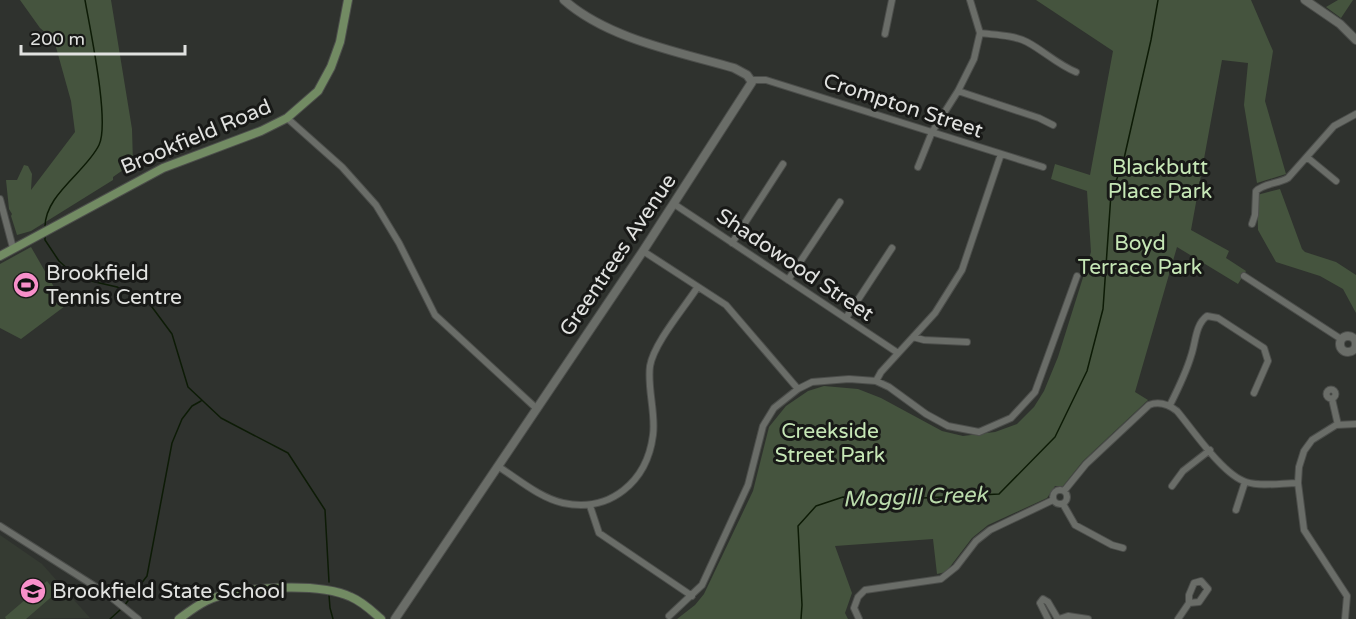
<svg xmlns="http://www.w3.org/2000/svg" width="1356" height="619" viewBox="0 0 1356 619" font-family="'Varela Round',sans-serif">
<rect width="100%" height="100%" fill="#2f322e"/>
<path fill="#353b32" d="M0,535L42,564L90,618L0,619Z"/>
<path fill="#45543e" d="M20,0H111L132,129L133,163L113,177V180L31,231L17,235L11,216L12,214L9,209L6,180H17L24,165L28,166L32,174L31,190L75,132L71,101L54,40L40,28Z
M1036,0H1251L1273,51L1265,101L1286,174L1257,183L1244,105L1248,63L1222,60L1191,230L1229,251L1226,258L1246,271L1238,284L1177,247L1135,392L1148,400L1083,461L1063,486H1055L1047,498L988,525L972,538L946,572L937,574L933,539L835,546L852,593L845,613L848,619H677L695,605L704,594L753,491L769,427L786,406L808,391L824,386L858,389L881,398L942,431L963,436L995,432L1017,424L1034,407L1044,391L1058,357L1091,252L1087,191L1051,179L1055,164L1090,175L1113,51Z
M1338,0H1353L1341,18L1326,7Z
M1280,189L1302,249L1305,252L1336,262L1356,275V313L1343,289L1320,276L1276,262L1258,230L1257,195Z
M31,247L65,306L21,339L0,328V264Z
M47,581L56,593L26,619H6L5,617Z"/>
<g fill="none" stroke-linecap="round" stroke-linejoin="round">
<path stroke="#0d1b06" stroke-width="1.5" d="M45,228C44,195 86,172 99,145C110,122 90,29 85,0
M45,236V240L59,261L78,278L117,287L149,303L172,334L188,387L221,418L288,453L325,510L329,582
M329,595L330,608L333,619
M124,606L147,576L172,443L182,419L192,406L201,401
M110,619L120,610
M801,619L802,605L798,526L816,506L843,497L923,498L999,494L1055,437L1087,371L1103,309L1111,194L1123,163L1151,40L1158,0"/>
<g stroke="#4c4e4b" stroke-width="8">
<path id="minor" d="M980,33C996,35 1013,35 1027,42C1044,51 1058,65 1076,72
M885,34L892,0
M752,80H766L1043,167
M958,91L1039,118L1053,125
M287,118L342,167L376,205L399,243L435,315L537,409
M1308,158L1336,181
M918,167L932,132L958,91L974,59L980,33L970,0
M0,199L13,248
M674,204L898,353
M1252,224L1255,215L1256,191C1264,183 1278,184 1288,178L1334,126L1356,114
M732,243L783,164
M643,251L726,305L798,389
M1244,276L1341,339
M788,280L840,202
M846,318L892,248
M913,337L924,340L967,342
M876,381L881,372L935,313L962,270L1001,154
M1326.5 394a4.5 4.5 0 1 1 9 0a4.5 4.5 0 1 1-9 0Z
M1332,399L1338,425
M1170,405C1178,389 1186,373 1191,356C1196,342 1195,325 1207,316L1218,318L1264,348L1268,361L1254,393
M499,467C518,479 540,498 563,503C610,513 647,482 653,435C656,413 647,388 650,366C654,343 684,308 697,288
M1172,486L1183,471L1210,450
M1053 497a7 7 0 1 1 14 0a7 7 0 1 1-14 0Z
M1064,491L1086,464L1149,405C1159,401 1168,404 1177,411C1193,430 1223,475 1246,482C1262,487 1282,483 1298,483
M1063,504L1075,525L1112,545L1123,548
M590,506L599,533L692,596
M1236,510L1245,482
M0,526L107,594L138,619
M669,616L702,585L748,485L763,426L774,408L798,389L812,382L849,379L876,381L889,387L926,414L948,426L979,432L1011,418L1035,392L1077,276
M859,619L854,608L858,597L865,590L941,579L956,567L976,541L990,530L1053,500
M1048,619L1040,603L1043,599L1048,602L1058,619
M1059,619L1068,616L1088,619
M1178,619L1189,603V595L1194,583L1201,581L1208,589L1199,602L1189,603
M1345,619L1347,596L1304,530L1298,483L1299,467L1304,451L1312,440L1336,425L1356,424"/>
</g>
<g stroke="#4c4e4b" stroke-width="10">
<path id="tertiary" d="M1305,0L1340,24L1356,40
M1340 344a8 8 0 1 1 16 0a8 8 0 1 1-16 0Z
M395,619L643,251L752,82L747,75L734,68C679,52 608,39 564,0"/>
</g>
<g stroke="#4c4e4b" stroke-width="10">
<path id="secondary" d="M0,256L163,168L261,131L287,118L318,91L331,67L340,42L348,0
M179,619C187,613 196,606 206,601C237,586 319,582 351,597C363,602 372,611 381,619"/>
</g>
<use href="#minor" stroke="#6a6d68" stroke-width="6"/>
<use href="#tertiary" stroke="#6a6d68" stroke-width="8"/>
<use href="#secondary" stroke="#728b63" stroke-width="8"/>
</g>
<defs>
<g id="stadium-disc" transform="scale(1.35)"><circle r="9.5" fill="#f890ca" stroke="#181917"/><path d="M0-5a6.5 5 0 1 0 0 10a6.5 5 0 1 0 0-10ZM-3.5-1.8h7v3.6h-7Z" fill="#111"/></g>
<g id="school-disc" transform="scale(1.35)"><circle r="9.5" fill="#f890ca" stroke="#181917"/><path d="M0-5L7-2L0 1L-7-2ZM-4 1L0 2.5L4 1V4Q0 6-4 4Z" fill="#111"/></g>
</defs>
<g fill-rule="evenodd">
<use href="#stadium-disc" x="26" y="285"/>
<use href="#school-disc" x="33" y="591"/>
</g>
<g text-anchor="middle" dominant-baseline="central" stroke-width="6" stroke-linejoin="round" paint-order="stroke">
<g font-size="21" fill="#e1e2e0" stroke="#181917">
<text transform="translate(903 106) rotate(18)">Crompton Street</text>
<text transform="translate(196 137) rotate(-23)">Brookfield Road</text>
<text transform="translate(618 255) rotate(-56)">Greentrees Avenue</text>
<text transform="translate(795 265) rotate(34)">Shadowood Street</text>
</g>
<g font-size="21" fill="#c6e7b6" stroke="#181917">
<text x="1160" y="167">Blackbutt<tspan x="1160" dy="24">Place Park</tspan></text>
<text x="1140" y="243">Boyd<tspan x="1140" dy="24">Terrace Park</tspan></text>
<text x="830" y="431">Creekside<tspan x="830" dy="24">Street Park</tspan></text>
</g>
<g font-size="21" fill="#e1e2e0" stroke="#181917" text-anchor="start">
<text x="46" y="273">Brookfield<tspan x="46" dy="24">Tennis Centre</tspan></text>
<text x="52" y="591">Brookfield State School</text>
</g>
<g font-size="22" font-style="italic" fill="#badbab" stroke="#181917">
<text transform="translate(915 497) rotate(-2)">Moggill Creek</text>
</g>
</g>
<path d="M21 45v9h164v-9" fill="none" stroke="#e1e2e0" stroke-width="3"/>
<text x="30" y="45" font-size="18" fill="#e1e2e0" stroke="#181917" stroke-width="4.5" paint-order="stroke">200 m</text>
</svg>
